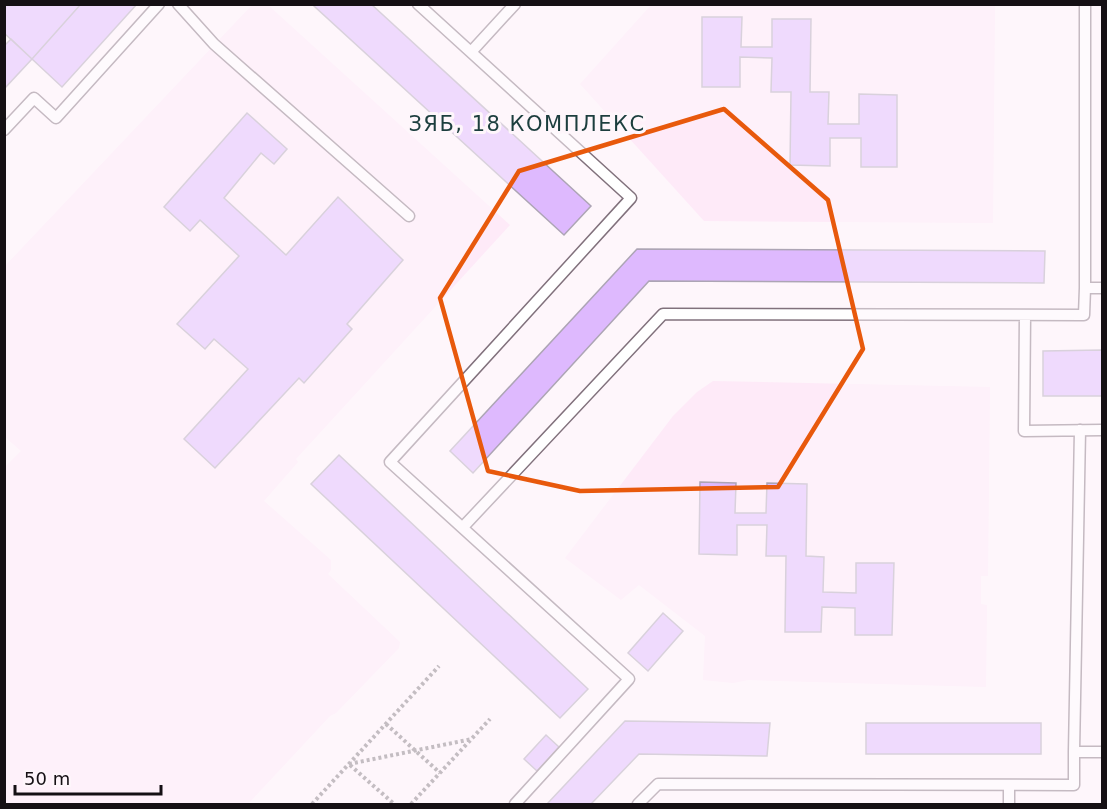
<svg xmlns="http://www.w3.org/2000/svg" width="1107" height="809" viewBox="0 0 1107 809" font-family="'DejaVu Sans',sans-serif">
<rect width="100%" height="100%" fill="#fef6fb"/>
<path fill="#feeaf8" d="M252,5H268L510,225L296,459L298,462L264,501L331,560V570L328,574L400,642L399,648L336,713L330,716L248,804H5L4,468L21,451L5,437V266Z
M651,5H995L993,223L704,221L580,84Z
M713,381L990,387L988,576H981V604L987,605L986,687L748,680L733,683L703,680L705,636L639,585L621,600L565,558L673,416L697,392Z"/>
<path fill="#deb9fe" stroke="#ada5b5" stroke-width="1.5" d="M4,4H81L32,59L4,33Z
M81,4H137L62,87L32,59Z
M315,4H371L591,206L564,235L314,6Z
M702,17H742L741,47H772V19H811L810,92H829L828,124H859V94L897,95V167H861V138H830V166L790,165L791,92H771L772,58L740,57V87H702Z
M11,39L32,59L4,89V46Z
M247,113L287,149L274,164L261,153L224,198L286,255L338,197L403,260L347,324L352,329L304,383L299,378L215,468L184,439L248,369L214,339L205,349L177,324L239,256L200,220L190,231L164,207Z
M637,249L1045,251L1044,283L649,281L473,473L450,451Z
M1102,350V396H1043V351Z
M339,455L588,689L560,718L311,484Z
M700,482L736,483L735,513H766L767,483L807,484L806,556L824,557L823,592L856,593V563H894L892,635H855V608L822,607L821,632H785L786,556H766L767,525H737V555L699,554Z
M663,613L683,631L648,671L628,653Z
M625,721L770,723L767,756L639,754L591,804H547Z
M866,723H1041V754H866Z
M546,735L559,747L537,771L524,759Z"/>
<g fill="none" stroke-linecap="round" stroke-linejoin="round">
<g stroke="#81717c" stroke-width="13">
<path id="service" d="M178,4L214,44L409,216
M418,4L631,198L390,462L629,679L515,804
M471,52L515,4
M4,130L34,98L56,118L159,4
M1085,288V4
M1025,315L1024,431L1102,430
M463,527L663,314L1084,315L1085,288H1102
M1074,752L1080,430
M638,804L658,784L1074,785V752H1102
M1009,804V785"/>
</g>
<path stroke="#7e787c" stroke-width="4" stroke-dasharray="3 3" stroke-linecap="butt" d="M386,724L440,773
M349,764L472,739
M350,765L394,804
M312,804L439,666
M411,804L490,719"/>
<use href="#service" stroke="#fff" stroke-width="10"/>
</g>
<path d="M0 0H1107V809H0ZM724,109L828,200L863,349L778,487L580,491L488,471L440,298L519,171Z" fill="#fef6fb" fill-opacity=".55" fill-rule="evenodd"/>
<path fill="none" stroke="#e8590c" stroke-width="4.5" stroke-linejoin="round" d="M724,109L828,200L863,349L778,487L580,491L488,471L440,298L519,171Z"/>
<g text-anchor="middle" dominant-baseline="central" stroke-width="6" stroke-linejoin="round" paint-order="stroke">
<g font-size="21" letter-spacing="1.5" fill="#1c3e3e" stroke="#fef6fb">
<text x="527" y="124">ЗЯБ, 18 КОМПЛЕКС</text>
</g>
</g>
<rect width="1107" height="809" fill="none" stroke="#151014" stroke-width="12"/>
<path d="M15 785v9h146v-9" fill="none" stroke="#151014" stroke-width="3"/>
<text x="24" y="785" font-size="18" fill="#151014" stroke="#fef6fb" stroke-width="4.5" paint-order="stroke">50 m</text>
</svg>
